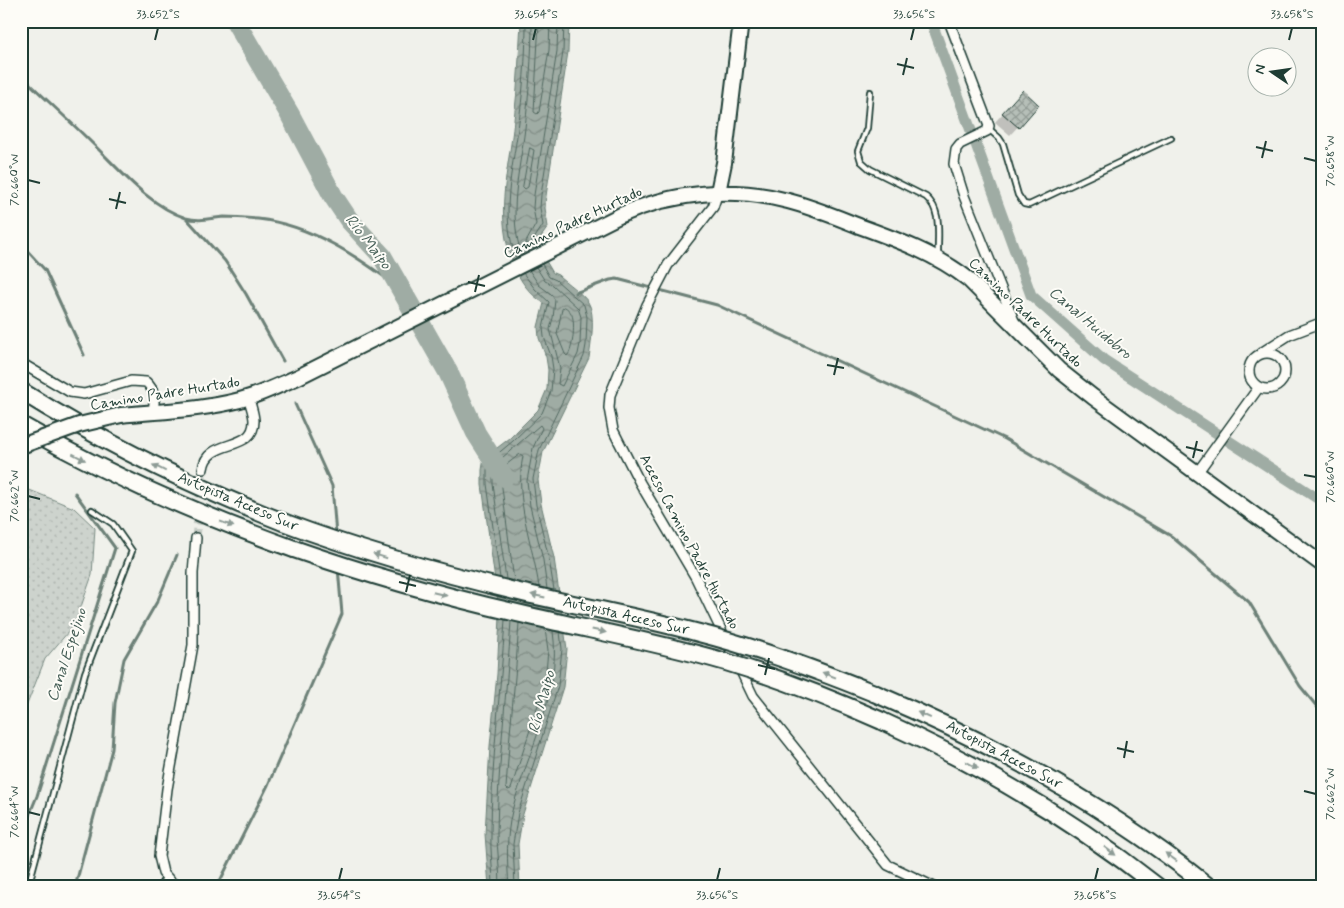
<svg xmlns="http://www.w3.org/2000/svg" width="1344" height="908" viewBox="0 0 1344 908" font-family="Mynerve,sans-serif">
<defs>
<pattern id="grass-dots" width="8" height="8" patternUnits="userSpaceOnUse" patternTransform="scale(1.25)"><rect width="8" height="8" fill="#cdd3cd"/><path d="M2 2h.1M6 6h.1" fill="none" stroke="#b0b6b1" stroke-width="1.8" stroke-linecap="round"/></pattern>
<pattern id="water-waves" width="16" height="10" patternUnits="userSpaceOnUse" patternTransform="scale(1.25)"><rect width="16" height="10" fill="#9faca4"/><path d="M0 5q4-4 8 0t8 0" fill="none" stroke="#818d86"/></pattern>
<pattern id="building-cross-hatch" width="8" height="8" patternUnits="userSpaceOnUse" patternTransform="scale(1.25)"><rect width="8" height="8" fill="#b6bfb8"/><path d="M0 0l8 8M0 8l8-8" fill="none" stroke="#939c96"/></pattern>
</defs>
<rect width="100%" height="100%" fill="#f0f1eb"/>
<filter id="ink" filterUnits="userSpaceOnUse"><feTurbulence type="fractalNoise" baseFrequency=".02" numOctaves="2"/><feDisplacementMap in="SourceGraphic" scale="10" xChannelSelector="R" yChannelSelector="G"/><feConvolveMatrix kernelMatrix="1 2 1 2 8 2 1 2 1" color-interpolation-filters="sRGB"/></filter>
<g filter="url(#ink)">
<path fill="url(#grass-dots)" stroke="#768880" d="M22,487L74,508L95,528L92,575L75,624L45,659L26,707L21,728Z"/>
<path fill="url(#water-waves)" stroke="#6c8077" d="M521,21H569L568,52L546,196L545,208L548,227L536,244L553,273L558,275C565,282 583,294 588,302C596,314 591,344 589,358L543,452L538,480L541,504L554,558L567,649L563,687L523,814L518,844L520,887H489L485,834L490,746L497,674L500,617L482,485V470L484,458L510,438L538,410L547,389L548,370L546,357L539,338L538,327L544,303C530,295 520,281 514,266C493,215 509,171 514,120C518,87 519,54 521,21Z"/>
<path fill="#0003" d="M1015,100L1038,105L1010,135L995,122Z"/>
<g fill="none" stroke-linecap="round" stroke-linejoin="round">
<path stroke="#526961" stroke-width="1" d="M539,21L534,112L537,114L539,112L549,50L550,21
M530,148L534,150L528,187L525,189L523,187Z
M534,250L532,242L543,225L540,208L541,195L563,52L564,21
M528,252L526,242L536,224L533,208L534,195L557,51L558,21
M522,256C507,213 520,171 525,128C529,93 532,57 532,21
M516,258C500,215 512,173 518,129C523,94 526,57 526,21
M542,264L549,277L556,280L584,305L587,317L586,345L584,356L539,450L533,479L536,505L549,559L554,590
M529,270L539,285L551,294L555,300L553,318L550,329L560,368L558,384L562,386L578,354L580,344L581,317L578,308L553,285L545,281L536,267
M565,307C567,308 570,311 571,313C576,320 573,351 567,356L565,354L557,334L562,309Z
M500,578L487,484V470L489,461L513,441L542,413L551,391L553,369L551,356L544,337L543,328L549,302L535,289L523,273
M506,579L493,484V471L495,464L540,425L542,428L533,448L527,481L530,506L543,560L547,589
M514,581L500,472L502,468L520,454L523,456C514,500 533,544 539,587
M519,623C516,678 509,733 506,788L508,790L511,789L545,683L548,650L545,629
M493,887C493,869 490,851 491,833C491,762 501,691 505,620
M500,887C500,869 497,851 497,833C498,762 507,692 511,621
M509,887C507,861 506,836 512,811C527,752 562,693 553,631
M515,887L513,844L518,813L558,686L562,649L560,632"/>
<path stroke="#6c8077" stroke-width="3" d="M21,75C44,98 69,120 92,143C120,170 149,206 186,218C200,222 211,218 224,217C235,217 247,218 258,219C312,225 360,258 402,290
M187,219L225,261L246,294L283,361
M21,244L45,270L84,355
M575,293L610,280L617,279L717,305L1005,439L1171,536L1249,602L1300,686L1323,714
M295,404L332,486L336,535
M21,835L37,796L115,548L75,493
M75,887L112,749L115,703L124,659L158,600L177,555
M217,887L268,785L342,614L338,568"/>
<path stroke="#9faca4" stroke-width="11" d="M931,21L1031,295L1104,360L1323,502"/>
<path stroke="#9faca4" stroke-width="20" d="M235,21L289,113L333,196L349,220L382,256L448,372L476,433L504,477"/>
</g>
<path fill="url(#building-cross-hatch)" stroke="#1f3d34" d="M1023,90L1039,105L1019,128L1002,113Z"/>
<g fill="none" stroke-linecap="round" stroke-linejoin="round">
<path stroke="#c6cdc6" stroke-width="9" stroke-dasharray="9 4.5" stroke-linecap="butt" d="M196,538L203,469"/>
<g stroke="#1f3d34" stroke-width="8">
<path id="lane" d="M870,92L867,128L858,151L861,161L870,169L926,197C943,211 937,237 938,257
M989,129L999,138L1003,144L1018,195L1024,204L1029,205L1171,138
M28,887L85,673L132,551L113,524L92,510
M159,887L166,877"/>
</g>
<g stroke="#1f3d34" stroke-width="12">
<path id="street" d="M949,21L989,126L987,131L960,144L956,149L954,164L964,196L1014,321
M718,192L713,207L668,265L647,305L610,395L609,408L613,430L640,483L696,578L753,696L888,865L934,887
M1249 371a18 18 0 1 1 36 0a18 18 0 1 1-36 0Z
M1261,353L1289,335L1323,322
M21,363L70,392L84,394L131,381L146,382C156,391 155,399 153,412
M203,469C207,437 254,453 254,421C254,413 250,405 249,398
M1197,473L1259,387
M178,887L171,882L163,873L159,856L167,789L193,645V573L196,538"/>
</g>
<g stroke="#1f3d34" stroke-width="18">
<path id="primary" d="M718,192L724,163L741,21
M121,415C161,411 202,410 240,400C260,395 279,385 298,377L621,215C673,192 733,186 788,201C812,207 836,217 859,226C898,240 936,254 968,279L1059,370L1093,397L1323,565"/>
</g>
<g stroke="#1f3d34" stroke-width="20">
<path id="highway" d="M21,391C104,443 192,486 283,522
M21,425C108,475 199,515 294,549
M874,693C994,744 1107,805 1209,887
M882,721C980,765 1073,820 1158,887"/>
</g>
<use href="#lane" stroke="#fdfcf7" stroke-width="4.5"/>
<use href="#street" stroke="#fdfcf7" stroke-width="9"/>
<use href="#primary" stroke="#fdfcf7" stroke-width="14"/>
<use href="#highway" stroke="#fdfcf7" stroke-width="16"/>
<g stroke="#1f3d34" stroke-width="18" stroke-linecap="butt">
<path id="primary-bridge" d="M21,446L79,425L121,415"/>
</g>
<g stroke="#1f3d34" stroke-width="20" stroke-linecap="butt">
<path id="highway-bridge" d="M283,522C360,551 439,573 519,592C579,606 640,617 699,633C759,648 817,670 874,693
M294,549C371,576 450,598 530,616C595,631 661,643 726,662C779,678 830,698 882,721"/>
</g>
<use href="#primary-bridge" stroke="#fdfcf7" stroke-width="14"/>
<use href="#highway-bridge" stroke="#fdfcf7" stroke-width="16"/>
</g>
<defs><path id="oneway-solid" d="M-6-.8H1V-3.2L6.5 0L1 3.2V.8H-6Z" transform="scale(1.25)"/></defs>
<g fill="#8e9c96">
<use href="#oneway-solid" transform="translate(79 457) rotate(27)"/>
<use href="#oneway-solid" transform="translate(159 468) rotate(-154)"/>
<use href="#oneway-solid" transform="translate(227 524) rotate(21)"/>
<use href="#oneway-solid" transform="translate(380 556) rotate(-163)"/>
<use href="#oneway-solid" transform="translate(440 594) rotate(14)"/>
<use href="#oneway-solid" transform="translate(538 596) rotate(-168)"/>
<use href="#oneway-solid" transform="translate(599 631) rotate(12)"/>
<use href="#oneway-solid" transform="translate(829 675) rotate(-159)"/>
<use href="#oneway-solid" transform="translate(924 715) rotate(-156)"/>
<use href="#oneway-solid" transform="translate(972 765) rotate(28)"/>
<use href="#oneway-solid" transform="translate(1110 851) rotate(36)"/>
<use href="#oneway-solid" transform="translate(1171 857) rotate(-144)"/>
</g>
</g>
<path fill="none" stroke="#1f3d34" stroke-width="2" d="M155,40L158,28M533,40L536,28M911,40L914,28M1289,40L1292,28M897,64L914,68M903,75L907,58M1256,147L1273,151M1262,158L1266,141M1304,158L1316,161M28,180L40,183M109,199L126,203M116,209L120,192M468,282L485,286M475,292L479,275M827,365L844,368M834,375L838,358M1186,447L1203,451M1193,458L1197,441M1304,475L1316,477M28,496L40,499M399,582L416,586M406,592L410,575M758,665L775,669M765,675L769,658M1117,748L1134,752M1124,758L1127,741M1304,791L1316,794M28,812L40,815M339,880L342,868M717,880L720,868M1095,880L1098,868"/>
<g text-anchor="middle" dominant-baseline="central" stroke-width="4" stroke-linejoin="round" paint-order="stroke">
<g font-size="15" fill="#1f3d34" stroke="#fdfcf7">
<text transform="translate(573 223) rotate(-25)">Camino Padre Hurtado</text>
<text transform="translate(1025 313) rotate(44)">Camino Padre Hurtado</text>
<text transform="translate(165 394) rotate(-9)">Camino Padre Hurtado</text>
<text transform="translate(238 502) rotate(23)">Autopista Acceso Sur</text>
<text transform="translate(689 542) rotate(62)">Acceso Camino Padre Hurtado</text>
<text transform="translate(626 616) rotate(13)">Autopista Acceso Sur</text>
<text transform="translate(1004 755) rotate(28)">Autopista Acceso Sur</text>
</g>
<g font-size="16" font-style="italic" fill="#455e56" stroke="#fdfcf7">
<text transform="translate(368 242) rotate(52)">Río Maipo</text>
<text transform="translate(1090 323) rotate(40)">Canal Huidobro</text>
<text transform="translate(67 655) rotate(-72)">Canal Espejino</text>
<text transform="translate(542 702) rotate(-75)">Río Maipo</text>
</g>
</g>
<rect width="1344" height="908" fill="none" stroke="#fdfcf7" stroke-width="55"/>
<g transform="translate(1272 72) rotate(283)"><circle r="24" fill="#fdfcf7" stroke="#a4b0a9"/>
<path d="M0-4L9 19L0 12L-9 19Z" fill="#1f3d34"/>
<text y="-8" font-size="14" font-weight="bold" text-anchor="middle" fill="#1f3d34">N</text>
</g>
<rect x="28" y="28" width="1288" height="852" fill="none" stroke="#1f3d34" stroke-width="2"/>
<g font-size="12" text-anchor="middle" fill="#1f3d34">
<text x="158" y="18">33.652°S</text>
<text x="536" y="18">33.654°S</text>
<text x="914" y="18">33.656°S</text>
<text x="1292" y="18">33.658°S</text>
<text transform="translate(1330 161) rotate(-90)" y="4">70.658°W</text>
<text transform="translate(14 180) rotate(-90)" y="4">70.660°W</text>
<text transform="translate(1330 477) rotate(-90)" y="4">70.660°W</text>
<text transform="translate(14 496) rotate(-90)" y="4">70.662°W</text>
<text transform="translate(1330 794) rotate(-90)" y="4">70.662°W</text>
<text transform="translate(14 812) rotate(-90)" y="4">70.664°W</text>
<text x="339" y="899">33.654°S</text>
<text x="717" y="899">33.656°S</text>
<text x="1095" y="899">33.658°S</text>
</g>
</svg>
